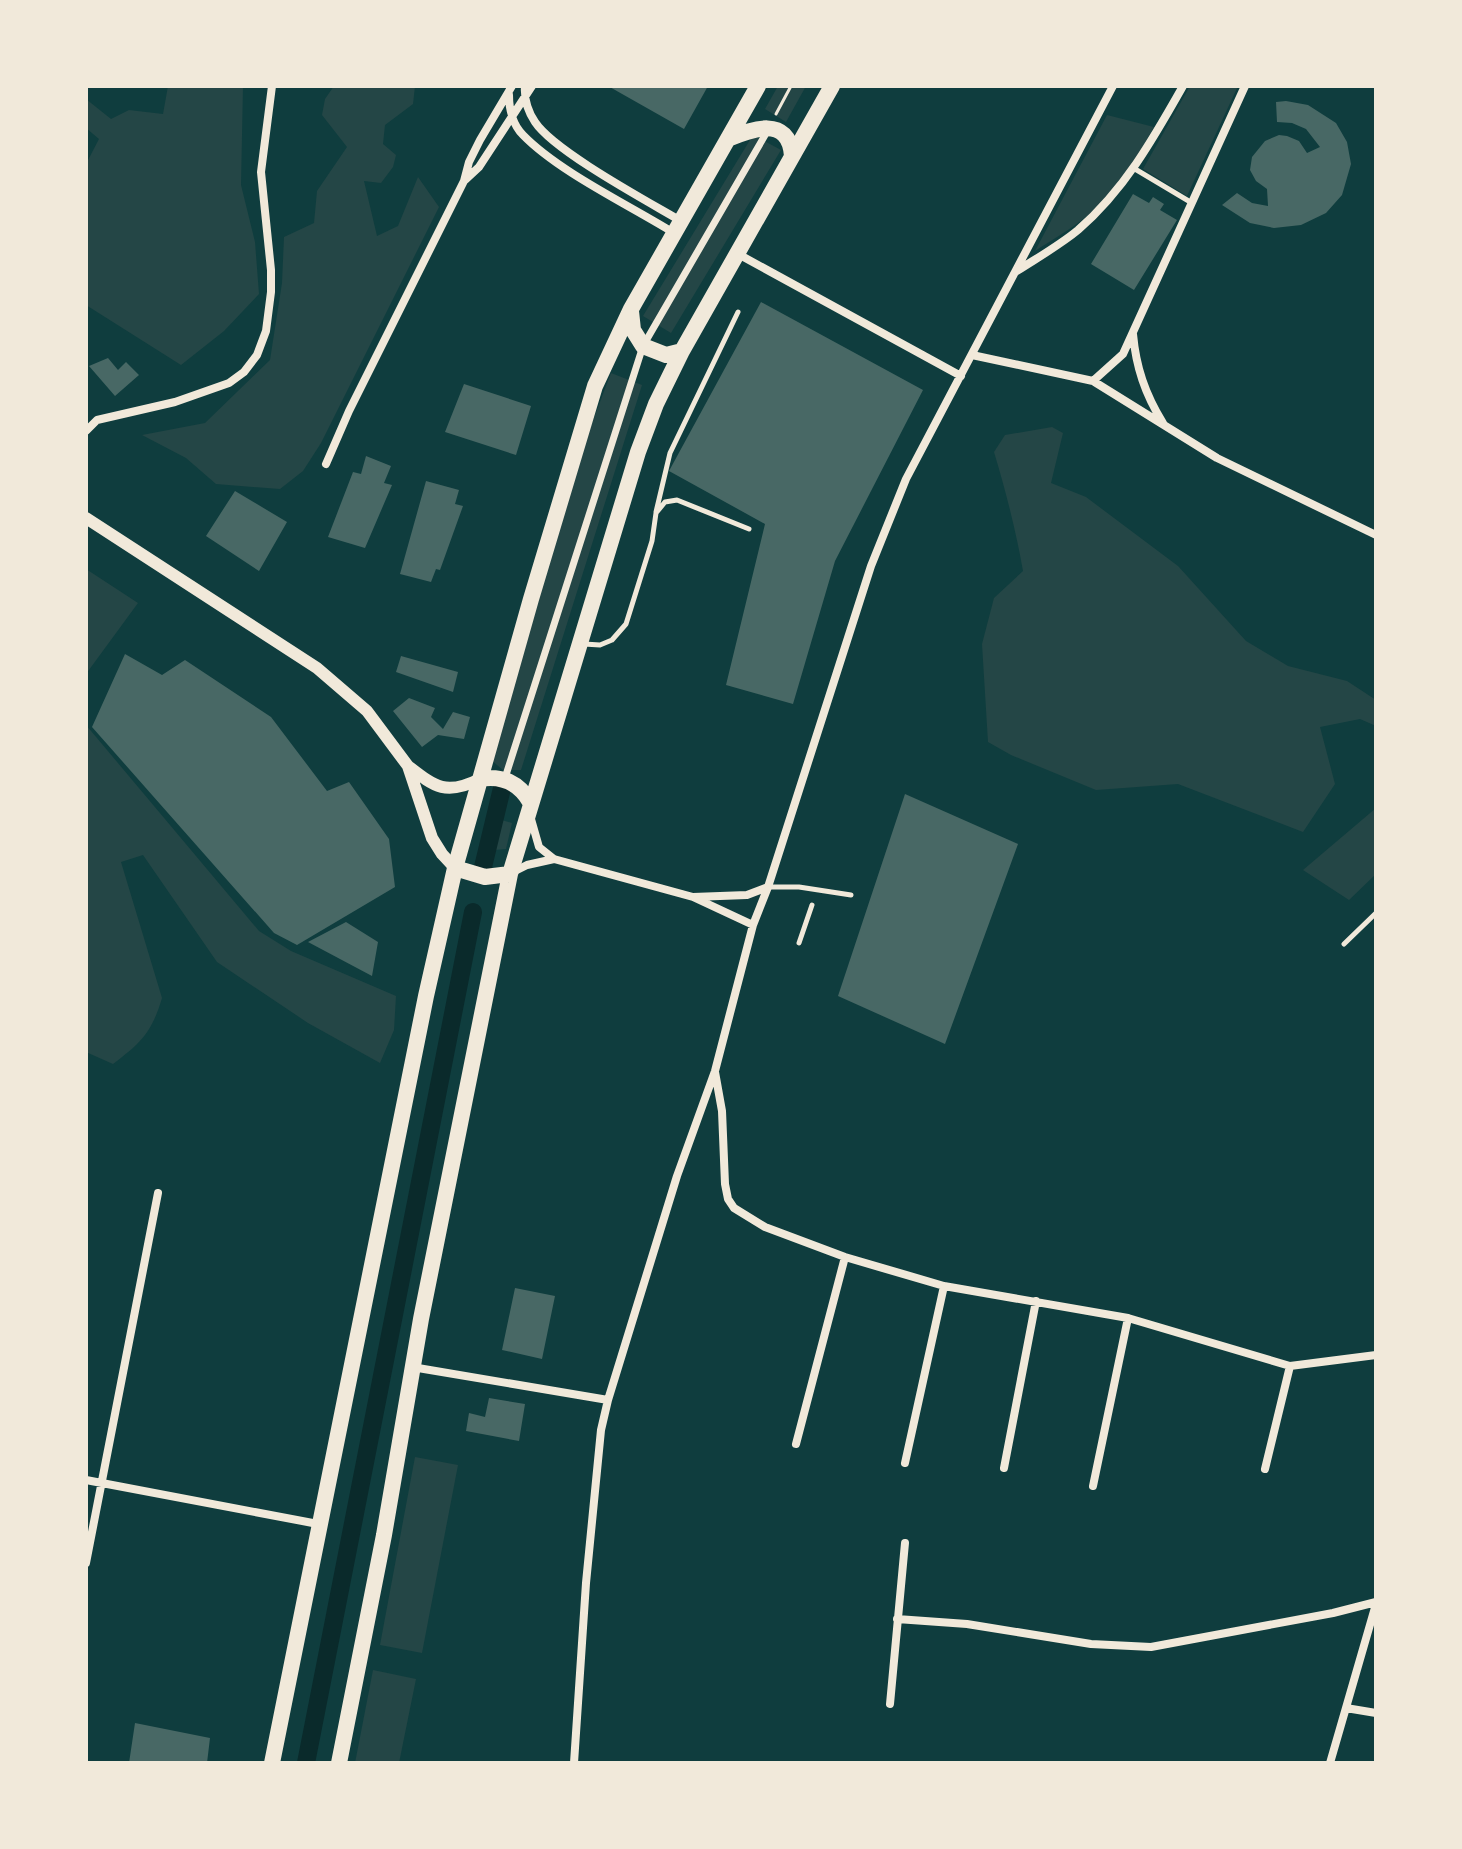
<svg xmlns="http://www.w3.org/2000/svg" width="1462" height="1849" viewBox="0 0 1462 1849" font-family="'Libre Baskerville',serif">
<rect width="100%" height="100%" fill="#0f3d3e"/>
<path fill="#244646" d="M168,86H243L241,185L255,242L259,294L224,331L181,365L86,305V164L99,139L86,128V99L111,119L129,110L163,114Z
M334,86H415L413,104L385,125L383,144L396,155L393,167L381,183L364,181L377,236L398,226L418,177L439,207L321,443L303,471L280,489L216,484L186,458L142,435L205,423L270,360L282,283L284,237L314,223L317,191L347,147L322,115L325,99Z
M778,86H806L786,122L765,109Z
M1190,86H1238L1187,196L1143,169Z
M1107,115L1154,127C1136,159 1117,194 1087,216C1071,229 1052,240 1035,251Z
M753,135L781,150L671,333L643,316Z
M611,373L642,385L521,770H503L491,760L584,444Z
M1052,427L1063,433L1051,483L1086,497L1178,566L1246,641L1288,666L1347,681L1376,700V726L1360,719L1320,727L1335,784L1303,832L1178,784L1096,790L1011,755L988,742L982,644L994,598L1023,571C1016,531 1006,492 994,452L1005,435Z
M86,569L138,603L86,674Z
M86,725L259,931L291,951L396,996L394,1030L380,1063L308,1023L217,962L143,855L121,862L162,998C152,1032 141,1043 113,1064L86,1052Z
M1376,808V874L1349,900L1303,870Z
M492,817L512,823L506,849L494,850L484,842Z
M415,1457L458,1465L422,1653L380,1645Z
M373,1670L416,1679L399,1763H355Z"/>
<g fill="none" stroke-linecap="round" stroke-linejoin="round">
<path stroke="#0a2a2b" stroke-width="18" d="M483,867L502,788
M306,1763L473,912"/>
</g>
<path fill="#486865" d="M608,86H708L684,129Z
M1286,101L1308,105L1336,123L1347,142L1351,164L1342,195L1326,213L1301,225L1274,228L1250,223L1222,205L1237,193L1252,203L1268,206L1267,189L1256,181L1250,170L1252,157L1265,141L1279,135L1287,136L1299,141L1307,153L1320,147L1306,129L1292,123L1277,122L1276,102Z
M1133,194L1149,203L1153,197L1164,204L1160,210L1177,220L1134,290L1091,264Z
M761,302L923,390L835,561L793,704L726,685L765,524L669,471Z
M108,358L118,370L126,362L139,375L115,396L89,366Z
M464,384L531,406L516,455L445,432Z
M366,456L391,466L384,483L392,485L365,548L328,537L353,472L361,474Z
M426,481L459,490L455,504L463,506L440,570L436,569L431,582L400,574Z
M235,491L287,522L259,571L206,536Z
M125,654L162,675L185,660L271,717L327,791L349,782L389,839L395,887L297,945L274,933L92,727Z
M401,656L458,672L453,692L396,672Z
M409,698L435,708L431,717L443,729L453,712L470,717L464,739L438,735L422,747L393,711Z
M905,794L1018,844L945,1044L838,996Z
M346,922L378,942L372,976L308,942Z
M515,1288L555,1296L542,1359L502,1350Z
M489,1398L525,1404L519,1441L466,1431L469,1413L485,1417Z
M135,1723L210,1738L207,1763H129Z"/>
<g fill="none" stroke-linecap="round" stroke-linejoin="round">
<path stroke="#f1e9da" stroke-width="3" d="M776,114L791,86"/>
<path stroke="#f1e9da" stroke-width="5" d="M1135,169L1192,203
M656,512L670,453L738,312
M584,644L600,645L612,640L626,624L652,541L656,513L665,502L677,500L749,529
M769,887H799L851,895
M799,943L812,905
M1344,944L1376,913"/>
<path stroke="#f1e9da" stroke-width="7" d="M505,778L643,346L768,130"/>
<path stroke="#f1e9da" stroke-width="8" d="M525,86C524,99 527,110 535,122C554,151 647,201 681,221
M509,95C509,109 513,125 523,135C559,172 629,205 674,233
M465,180L479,167L532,86
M738,254L961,376
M1017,271C1037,258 1060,245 1078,230C1125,189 1153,139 1183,86
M1133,334C1136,367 1145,394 1163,423
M972,355L1093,381L1217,458L1376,535
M1093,381L1123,354L1245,86
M86,431L97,420L175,402L229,383L244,372L257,355L266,331L271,292V270L261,172L272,86
M326,464L349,411L464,181L469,162L480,140L512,86
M531,819L539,847L554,859L693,897
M511,873L527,865L554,859
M753,925L693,897L747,895L768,887
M715,1072L722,1111L725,1184L728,1199L734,1208L765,1227L845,1257L944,1286L1128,1318L1290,1366L1376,1355
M412,1367L608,1400
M796,1444L845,1257
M905,1463L944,1286
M1004,1468L1036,1301
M1265,1469L1290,1366
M86,1480L318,1524
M1093,1486L1128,1318
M86,1563L158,1193
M897,1619L967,1624L1091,1644L1151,1647L1333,1613L1376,1602
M890,1704L905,1543
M1346,1708L1376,1713
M574,1763L586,1583L601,1430L608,1400L677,1176L715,1071L753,925L768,887L871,566L906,479L1113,86
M1330,1763L1376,1604"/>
<path stroke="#f1e9da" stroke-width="12" d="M86,518L317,668L367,711L408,766L432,838L442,854L455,868
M408,766C435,787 446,796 480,779"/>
<path stroke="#f1e9da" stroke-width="16" d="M728,139C751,129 789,115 792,156
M631,311L633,330L643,346L666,355L682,351
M480,779C502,775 519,783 530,802
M455,868L485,877L510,874
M272,1763L426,996L455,868L531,599L595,386L631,309L758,86
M339,1763L384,1535L421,1319L510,874L638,452L656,404L682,351L832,86"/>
</g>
<rect width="1462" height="1849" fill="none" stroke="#f1e9da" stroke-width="176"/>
</svg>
